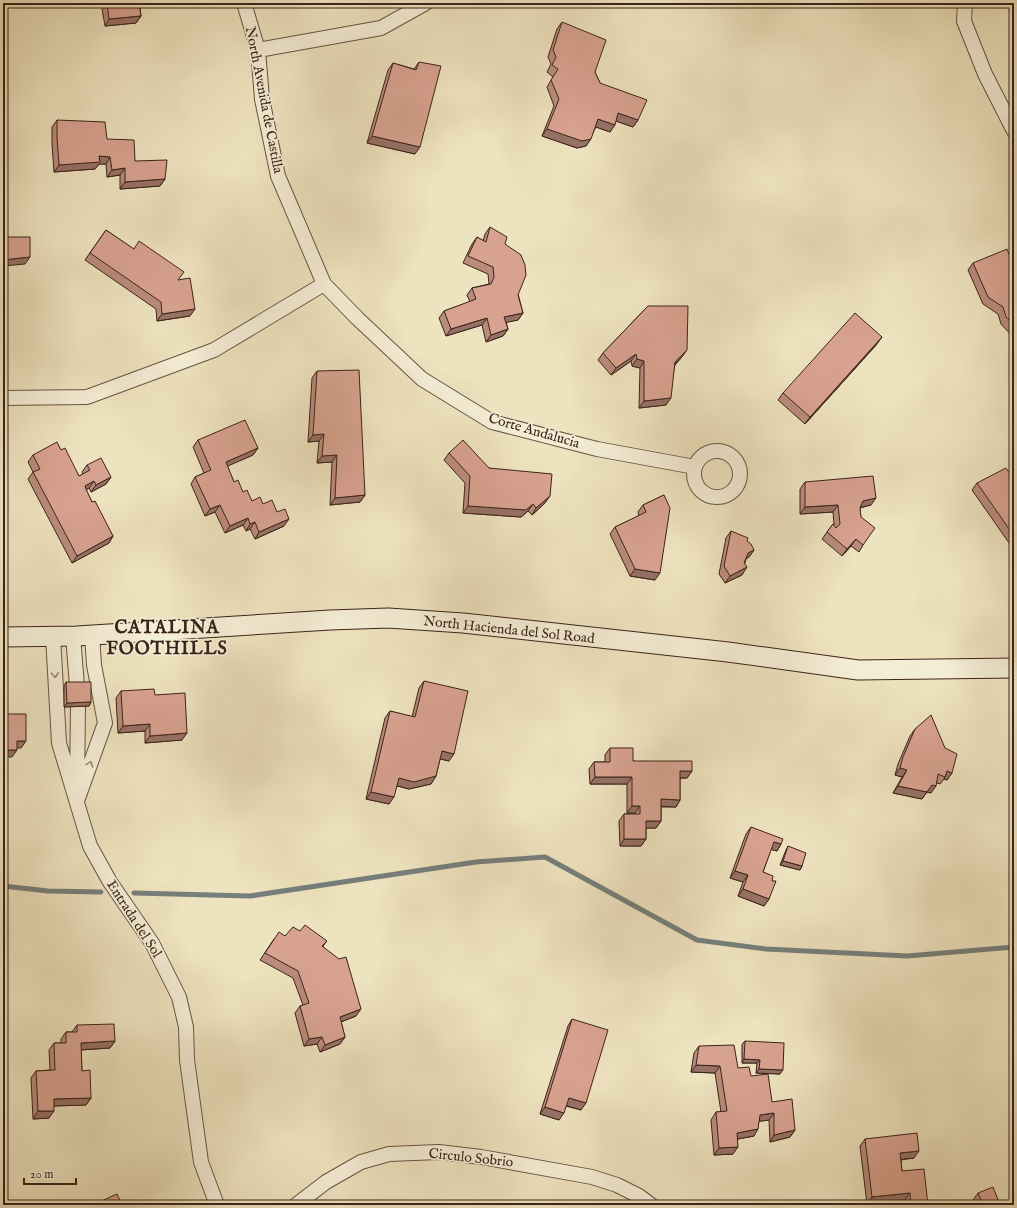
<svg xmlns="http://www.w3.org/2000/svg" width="1017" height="1208" viewBox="0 0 1017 1208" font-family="'IM FELL English',serif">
<rect width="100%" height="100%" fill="#eee3bf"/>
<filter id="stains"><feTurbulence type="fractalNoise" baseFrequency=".005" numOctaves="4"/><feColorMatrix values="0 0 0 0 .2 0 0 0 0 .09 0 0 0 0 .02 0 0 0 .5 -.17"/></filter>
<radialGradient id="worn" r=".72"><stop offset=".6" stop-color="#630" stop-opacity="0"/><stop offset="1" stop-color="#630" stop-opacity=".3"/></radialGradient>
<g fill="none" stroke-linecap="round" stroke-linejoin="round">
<path stroke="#767f7b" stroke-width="5" d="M3,886L48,891L101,892
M134,893L250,896L476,862L545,857L697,940L766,949L907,956L1014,947"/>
<g stroke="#685344" stroke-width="16">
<path id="street" d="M244,3L258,50L262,99L278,176L324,284L357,318L422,379L492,422L597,449L695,467
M965,3L964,21L985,74L1014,131
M258,50L381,28L426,3
M3,398L87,397L214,350L324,284
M694 474a23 23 0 1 1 46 0a23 23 0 1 1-46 0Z
M53,636L59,743L90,846L110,882L152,943L179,997L186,1027L187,1060L201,1162L217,1205
M73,636L77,686
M77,786L78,706
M77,801L105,723L94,665L92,635
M296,1205L326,1182L361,1162L389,1154L439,1152L481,1157L592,1177L617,1185L639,1196L651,1205"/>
</g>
<g stroke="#3b231b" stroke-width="21">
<path id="secondary" d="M3,637L77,636L330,620L388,618L463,623L728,652L858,670L1014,668"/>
</g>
<use href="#street" stroke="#f4edd5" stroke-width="14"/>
<use href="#secondary" stroke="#f4edd5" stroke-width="19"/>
</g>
<path fill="#ba8b7c" stroke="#3b231b" d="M101,3H144L141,8L140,7L141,16L136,23L105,26Z
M562,22L595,72L600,83L638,120L633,127L616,121L610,132L596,127L586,146L577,148L542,136L554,106L547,87L553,77L547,72L551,64L548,57L557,29Z
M419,62L415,154L367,143L388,70L393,63L414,69Z
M57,120L107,139L135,161L165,179L160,186L120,189V175L107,177L106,164H99L95,169L54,172L52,144V127Z
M490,227L505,244L523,313L518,320L506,322L508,329L503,336L486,342L482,325L446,336L439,318L444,311L470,302L467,295L472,288L489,284L488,274L463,263L472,244L477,237L483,241L485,234Z
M106,230L178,280L190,316L157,321L156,309L85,260Z
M1014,261V338L1001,324L998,314L983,304L968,270L973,263L1012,262Z
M648,306L682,357L675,365L666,405L639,408L640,368L632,366L631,361L611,375L598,360L603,353Z
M877,344L805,424L778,400L783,393Z
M317,371L365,495L360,502L330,505L332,462L317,463L319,441L308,442L312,378Z
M198,440L258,448L253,455L227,466L234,482L243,492L252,501L263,504L284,526L255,539L250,529L246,531L243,525L225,533L215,512L205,516L191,484L195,477L204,473L193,447Z
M61,450L79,476L83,474L82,472L87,465L111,477L106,484L91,492L89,488L86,490L92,502L113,536L109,543L72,563L28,479L33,472L28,462L33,455Z
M449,453L489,468L545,503L532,515L528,511L521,517L463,513L465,483L444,460Z
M1014,480V550L972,490L977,483Z
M805,482L871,505L860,508L863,545L859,552L851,546L842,556L822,539L833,524L834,525L833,512L800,514V489Z
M664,495L655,580L630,576L610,534L615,527L639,516L638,512L643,505Z
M731,531L754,550L749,557L746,559L742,575L725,583L719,574L726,538Z
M424,681L449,761L440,759L436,776L431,784L409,789L397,786L389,804L366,799L385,718L390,711L412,717L419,688Z
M66,682L91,702L89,706L64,707V686Z
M121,691L155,695L182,740L145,743V731L118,733L116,698Z
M915,729L952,773L947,780L944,779L940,784L937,783L931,793L927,792L922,799L893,793L902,777L895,775L898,764L910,736Z
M610,748L633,761L692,771L687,778H680V800L676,807H661V821L656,828H646V839L641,846H620L619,821L624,814H635V813H627V784H590L589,769L594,762H605V755Z
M751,827L781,844L777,851L771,849L763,872L772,881L769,899L764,906L738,896L743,882L730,878L746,834Z
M788,846L802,866L800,870L780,865L786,850Z
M300,931L327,941L323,946L356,1016L341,1022L345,1037L340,1044L320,1052L317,1044L304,1046L295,1013L300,1006L303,1005L293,978L260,960L274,939Z
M572,1019L581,1110L566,1106L559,1120L540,1114L568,1026Z
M77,1025L115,1041L110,1048L81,1050L82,1071L91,1098L86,1105L54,1106L49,1118L33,1119L31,1078L36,1071L50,1070L49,1050L54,1043H61V1039L66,1032H72Z
M745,1041L780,1074L756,1073L757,1063H742V1044Z
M699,1046L738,1068L751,1076L795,1130L790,1137L770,1142L769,1120L759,1121L754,1136L738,1139L733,1154L714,1155L711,1120L716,1112H721L715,1073L691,1072L694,1053Z
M865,1139L914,1158L901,1160L902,1171L928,1205H905V1200L867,1204L860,1146Z
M978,1193L1000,1205H975L973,1200Z"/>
<path fill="#977165" stroke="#3b231b" d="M136,3H144L141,8L134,7Z
M141,16L136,23L105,26L109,19Z
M618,113L638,120L633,127L613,120Z
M598,119L615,125L610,132L593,126Z
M547,129L591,139L586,146L577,148L542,136Z
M372,136L420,147L415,154L367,143Z
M99,156L110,157L106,164H99L95,169L54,172L59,165Z
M125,168L120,175L107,177L112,170Z
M165,179L160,186L120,189L125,182Z
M30,257L25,264L3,266V260Z
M195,309L190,316L157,321L162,314Z
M523,313L518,320L499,324L504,317Z
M487,318L482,325L446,336L451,329Z
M508,329L503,336L486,342L491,335Z
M882,337L877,344L805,424L810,417Z
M687,350L682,357L670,369L675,362Z
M636,354L631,361L611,375L616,368Z
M637,359L644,361L640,368L632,366Z
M671,398L666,405L639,408L644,401Z
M324,434L319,441L308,442L313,435Z
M258,448L253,455L221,469L226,462Z
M337,455L332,462L317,463L322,456Z
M111,477L106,484L91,492L96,485Z
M94,481L89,488L80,493L85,486Z
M365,495L360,502L330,505L335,498Z
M550,496L545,503L532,515L536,508Z
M876,498L871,505L858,508L863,501Z
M533,504L528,511L521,517L463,513L468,506Z
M220,505L215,512L205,516L210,509Z
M838,505L833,512L800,514L805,507Z
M248,518L243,525L225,533L230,526Z
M289,519L284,526L255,539L259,532Z
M255,522L250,529L246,531L250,524Z
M113,536L109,543L72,563L77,556Z
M856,539L851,546L842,556L847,549Z
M754,550L749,557L743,560L748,553Z
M747,567L742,575L725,583L730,576Z
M635,569L660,573L655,580L630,576Z
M91,702L89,706L64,707L67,703Z
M150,724L145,731L118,733L123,726Z
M187,733L182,740L145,743L150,736Z
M17,741H26L21,748H12Z
M8,750H17L12,757H3Z
M442,751L454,754L449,761L437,758Z
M3,764H7L3,770Z
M900,768L907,770L902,777L895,775Z
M680,771H692L687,778H675Z
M947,771L952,773L947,780L944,779Z
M436,776L431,784L409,789L394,785L399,778Z
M595,777H632L627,784H590Z
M932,785L936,786L931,793L927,792Z
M898,786L927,792L922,799L893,793Z
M371,792L394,797L389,804L366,799Z
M661,799L680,800L676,807L656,806Z
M632,806H640L635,813H627Z
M646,821H661L656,828H641Z
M624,839H646L641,846H620Z
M774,842L781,844L777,851L769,849Z
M783,861L802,866L800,870L780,865Z
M735,871L748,875L743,882L730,878Z
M743,889L769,899L764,906L738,896Z
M361,1009L356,1016L335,1024L340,1017Z
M322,1037L317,1044L304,1046L309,1039Z
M345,1037L340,1044L320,1052L325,1045Z
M115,1041L110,1048L76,1050L81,1043Z
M744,1059L760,1060L757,1063H742Z
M696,1065L720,1066L715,1073L691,1072Z
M759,1069L783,1070L780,1074L756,1073Z
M91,1098L86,1105L49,1106L54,1099Z
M569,1098L586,1103L581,1110L564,1105Z
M545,1107L564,1113L559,1120L540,1114Z
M38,1111H54L49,1118L33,1119Z
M774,1113L769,1120L755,1122L760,1115Z
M758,1129L754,1136L732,1140L737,1133Z
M795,1130L790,1137L770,1142L774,1135Z
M738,1147L733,1154L714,1155L719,1148Z
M919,1151L914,1158L895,1160L900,1153Z
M910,1193L905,1200L867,1204L872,1197Z"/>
<path fill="#d8a290" stroke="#3b231b" d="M107,3H139L141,16L109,19Z
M562,22L606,40L595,72L600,83L647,100L638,120L618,113L615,125L598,119L591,139L582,141L547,129L559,99L551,80L558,69L552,65L556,57L553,50Z
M419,62L441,66L420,147L372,136L393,63L416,70Z
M57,120L105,122L107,139L134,140L135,161L167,160L165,179L125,182V168L112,170L110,157L99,156L100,162L59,165L57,137Z
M490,227L507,237L505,244L521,255L525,265L526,275L518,295L523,313L504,317L508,329L491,335L487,318L451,329L444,311L476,299L472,288L491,284L494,277L493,267L468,256L477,237L486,242Z
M106,230L134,249L139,241L184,272L178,280L190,278L195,309L162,314L161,302L90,253Z
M3,237H30V257L3,260Z
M1007,249L1012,262L1014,261V325L1006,317L1003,307L988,297L973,263Z
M648,306H688L687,350L675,362L671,398L644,401V361L637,359L636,354L616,368L603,353Z
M855,313L882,337L810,417L783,393Z
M359,370L365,495L335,498L337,455L322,456L324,434L313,435L317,371Z
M245,420L258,448L226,462L234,482L238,480L243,492L247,490L252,501L260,497L263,504L272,500L277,512L285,509L289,519L259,532L255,522L250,524L248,518L230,526L220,505L210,509L195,477L211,470L198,440Z
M463,440L489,468L552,474L550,496L536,508L533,504L526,510L468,506L470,476L449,453Z
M57,442L61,450L65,448L79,476L90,470L87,465L101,458L111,477L96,485L94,481L85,486L86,489L92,502L95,501L113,536L77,556L33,472L40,469L33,455Z
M1006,468L1014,480V536L977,483Z
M873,476L876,498L863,501L860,508L861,517L875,528L863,545L856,539L847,549L827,532L833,524L836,528L840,524L838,505L805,507V482Z
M664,495L670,508L660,573L635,569L615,527L646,512L643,505Z
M731,531L748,538L747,541L751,544L754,550L748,553L744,563L747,567L730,576L724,566Z
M424,681L468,691L454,754L442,751L436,776L414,782L399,778L394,797L371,792L390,711L415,717Z
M66,682H91V702L67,703Z
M154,689L155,695L185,693L187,733L150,736V724L123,726L121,691Z
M3,714H26V741H17V750H8L7,764H3Z
M931,715L945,748L957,754L952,773L947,771L945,777L938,774L936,786L932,785L927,792L898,786L907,770L900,768L903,757L915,729Z
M610,748H633V761H692V771H680V800L661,799V821H646V839H624V814H640V806H632V777H595L594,762H610Z
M751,827L783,839L781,844L774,842L763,872L773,876L772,881H776L769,899L743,889L748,875L735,871Z
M788,846L806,853L802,866L783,861Z
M305,925L327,941L322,946L339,959L346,957L361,1009L340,1017L345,1037L325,1045L322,1037L309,1039L300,1006L309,1003L298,971L265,953L279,932L285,936L293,927L300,931Z
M572,1019L608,1030L586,1103L569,1098L564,1113L545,1107Z
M114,1024L115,1041L81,1043L82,1071L90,1070L91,1098L54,1099V1111H38L36,1071L55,1070L54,1043H66V1032H77V1025Z
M745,1041L784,1043L783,1070L759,1069L760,1060L744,1059Z
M734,1045L738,1068L749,1067L751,1076L768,1074L772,1102L792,1099L795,1130L774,1135V1113L760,1115L758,1129L737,1133L738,1147L719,1148L716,1112L727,1111L720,1066L696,1065L699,1046Z
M917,1133L919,1151L900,1153L902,1171L924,1169L928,1205H911L910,1193L872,1197L865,1139Z
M993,1187L1000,1205H983L978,1193Z
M117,1194L122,1205H95V1204Z"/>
<defs><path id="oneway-chevron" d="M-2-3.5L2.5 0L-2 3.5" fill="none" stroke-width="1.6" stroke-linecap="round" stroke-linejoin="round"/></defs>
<g stroke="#988878">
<use href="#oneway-chevron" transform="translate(55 675) rotate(87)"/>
<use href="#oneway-chevron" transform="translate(90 764) rotate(-70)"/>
</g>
<g text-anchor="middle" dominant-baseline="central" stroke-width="3.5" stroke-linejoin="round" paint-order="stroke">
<g font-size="14" fill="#3b231b" stroke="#f4edd5">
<text transform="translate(264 100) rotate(79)">North Avenida de Castilla</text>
<text transform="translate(534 431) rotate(16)">Corte Andalucia</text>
<text transform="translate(509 630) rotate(6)">North Hacienda del Sol Road</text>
<text transform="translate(134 919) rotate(57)">Entrada del Sol</text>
<text transform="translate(471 1158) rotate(6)">Circulo Sobrio</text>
</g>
<g font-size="18" font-weight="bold" letter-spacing="1" fill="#3b231b" stroke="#f4edd5">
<text x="167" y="628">CATALINA<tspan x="167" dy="21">FOOTHILLS</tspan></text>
</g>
</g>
<rect width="1017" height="1208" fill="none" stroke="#eee3bf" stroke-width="16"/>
<rect x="4" y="4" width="1009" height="1200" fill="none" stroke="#3b231b" stroke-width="2"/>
<rect x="8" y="8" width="1001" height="1192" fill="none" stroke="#3b231b"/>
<path d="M24 1178v6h52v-6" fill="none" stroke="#3b231b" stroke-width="2"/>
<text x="30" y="1178" font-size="12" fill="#3b231b" stroke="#f4edd5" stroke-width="3" paint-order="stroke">20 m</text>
<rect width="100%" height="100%" filter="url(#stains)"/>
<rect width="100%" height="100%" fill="url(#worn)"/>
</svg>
